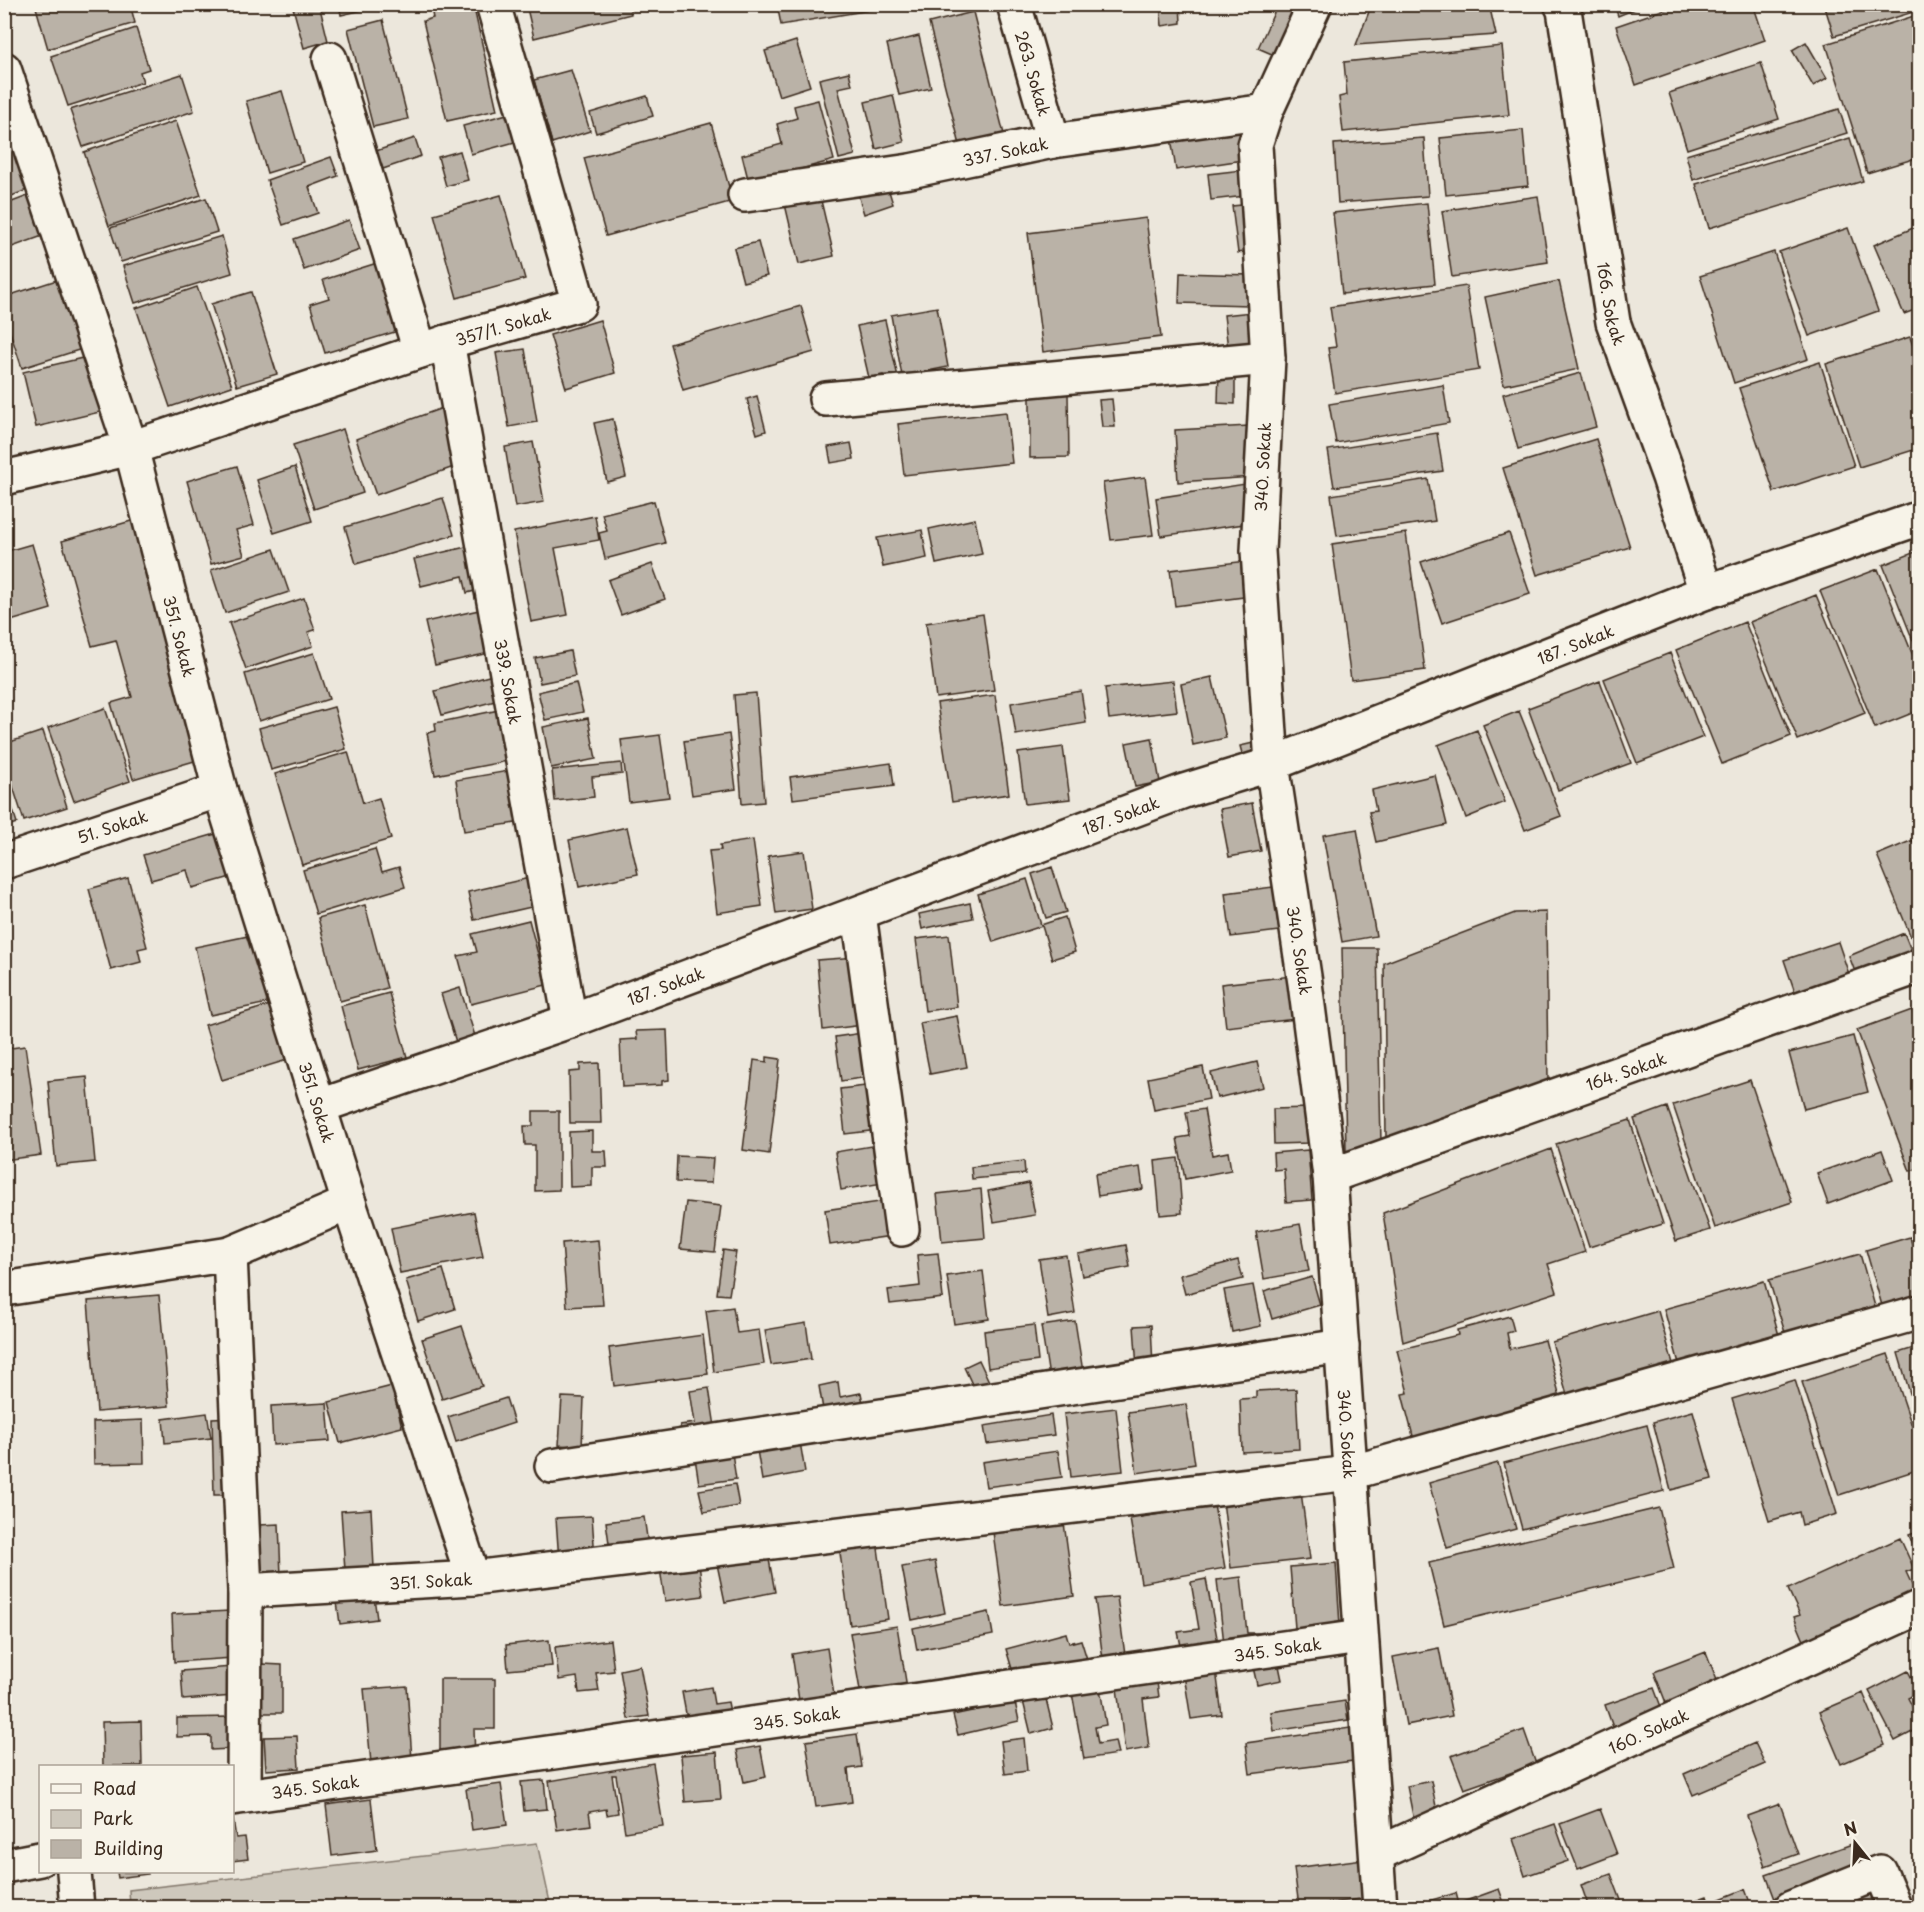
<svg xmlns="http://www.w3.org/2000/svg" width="1924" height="1912" viewBox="0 0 1924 1912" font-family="'Playpen Sans',sans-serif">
<rect width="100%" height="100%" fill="#ece7dc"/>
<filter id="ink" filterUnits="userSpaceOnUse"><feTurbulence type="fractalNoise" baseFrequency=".0167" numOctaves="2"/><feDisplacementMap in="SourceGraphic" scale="12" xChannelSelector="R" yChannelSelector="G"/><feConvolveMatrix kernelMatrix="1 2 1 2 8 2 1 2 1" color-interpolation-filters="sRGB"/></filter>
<g filter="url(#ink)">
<path fill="#cec8bc" stroke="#84796d" stroke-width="1.5" d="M537,1843L551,1907H130L129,1890Z"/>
<path fill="#bab2a7" stroke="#3b2a1e" stroke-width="1.5" d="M35,4H130L135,23L48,49Z
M292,4H319L328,41L304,48Z
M339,4H376V7L341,15Z
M430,4H473L497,110L447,121L423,21L433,18Z
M526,4H629L631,14L534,38Z
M777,4H906L781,25Z
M1160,4H1180L1181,23L1162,26Z
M1278,4H1313L1288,61L1258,48Z
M1372,4H1489L1496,35L1356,45Z
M1614,4H1647L1618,16Z
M1680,4H1753L1765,40L1636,85L1616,26Z
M1824,4H1920V10L1834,36Z
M973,12L1006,142L962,153L929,23Z
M1920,14V157L1867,173L1826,44Z
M383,20L408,119L373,127L348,29Z
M136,28L149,69L140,72L143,82L68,106L51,56Z
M919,36L931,88L899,95L887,44Z
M796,41L810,86L779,96L765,51Z
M1806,42L1827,78L1813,86L1792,50Z
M1502,46L1509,115L1343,132L1339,97L1347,95L1344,62Z
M1761,63L1779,119L1687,149L1669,93Z
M571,70L590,131L552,143L534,80Z
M849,72L852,85L838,88L855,155L839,159L819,79Z
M182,74L194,111L83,147L70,110Z
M282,91L303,162L267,173L246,101Z
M893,95L904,142L876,149L865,102Z
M647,96L653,116L596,133L590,113Z
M818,100L834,160L749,183L742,155L782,144L777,124L797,118L794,106Z
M1839,109L1847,133L1693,180L1686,155Z
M507,114L515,142L471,154L463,126Z
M4,115L32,188L4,199Z
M176,121L201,195L109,226L84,152Z
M711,123L733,201L606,236L584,158Z
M1244,127L1249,159L1176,170L1171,138Z
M1523,130L1528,186L1446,195L1440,138Z
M415,138L421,156L383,169L376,151Z
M1424,138L1428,196L1338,203L1334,144Z
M1850,138L1863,181L1709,228L1696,184Z
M460,151L468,180L446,186L438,157Z
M331,157L338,176L309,187L318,213L283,225L267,180Z
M1251,169L1254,195L1211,200L1208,174Z
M885,178L893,204L864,214L856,188Z
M819,192L834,256L799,264L784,200Z
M33,194L48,234L4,250V205Z
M501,195L525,279L457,298L434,214Z
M1538,196L1548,262L1452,277L1442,211Z
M206,198L217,232L121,262L110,228Z
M1427,203L1435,284L1342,294L1333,213Z
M1252,204L1257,250L1238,253L1232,206Z
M1146,218L1161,337L1043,352L1028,233Z
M349,220L360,250L304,270L294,239Z
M1920,225V308L1904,314L1874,245Z
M1848,228L1878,311L1809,336L1779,252Z
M222,236L232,273L135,303L123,266Z
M758,242L767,276L743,282L734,248Z
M1774,252L1808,359L1734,383L1700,276Z
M377,263L398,331L325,353L310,304L329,298L323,280Z
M1180,273L1250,275L1249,305L1179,303Z
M63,278L85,348L22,368L4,314V297Z
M1559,281L1579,369L1504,385L1485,297Z
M1466,286L1479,370L1335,393L1328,348L1336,347L1330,307Z
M197,287L232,386L170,407L136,308Z
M251,292L277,374L237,386L211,304Z
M801,306L814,352L683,390L670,344Z
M937,307L948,367L902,376L891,315Z
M1261,311L1265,345L1228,349L1224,315Z
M600,320L615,373L566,388L550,335Z
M885,320L898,377L884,381L883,375L869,378L857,326Z
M1910,337L1920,367V448L1859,467L1826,364Z
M525,349L537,422L509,427L496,353Z
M91,356L104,411L36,427L23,372Z
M1820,362L1854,466L1774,492L1739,388Z
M1219,369L1235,370V404L1218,403Z
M1581,373L1596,427L1518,449L1503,394Z
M1443,385L1449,423L1336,443L1329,404Z
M1068,394L1069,457L1030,458V395Z
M757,396L766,431L757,434L747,399Z
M1112,399L1115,427H1102L1099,400Z
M448,406L462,464L376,495L356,439Z
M1006,412L1012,463L904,475L898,424Z
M613,419L626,477L607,482L594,423Z
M1249,426L1253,477L1178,482L1175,430Z
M343,429L363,493L314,509L293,445Z
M1437,433L1443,471L1334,487L1328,450Z
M1596,439L1630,547L1537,575L1503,468Z
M533,442L544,502L515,507L505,447Z
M851,443L854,459L831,463L828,447Z
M237,466L254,525L236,530L244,555L211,564L187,481Z
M295,467L312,521L274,533L257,480Z
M1145,477L1153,535L1111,540L1103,483Z
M1428,479L1435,521L1337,536L1331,495Z
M1245,484L1251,523L1161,536L1156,498Z
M443,498L454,535L356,564L345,527Z
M654,501L665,543L605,559L599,533L607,531L602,514Z
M595,516L599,540L555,548L568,615L531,622L514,532Z
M138,519L208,757L133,779L111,703L132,697L116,640L92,646L62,541Z
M975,519L982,554L936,564L929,529Z
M922,530L927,558L883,567L877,538Z
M1406,533L1425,670L1351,680L1332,544Z
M1509,533L1530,594L1442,623L1421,562Z
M32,544L51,609L4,623V552Z
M479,544L490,587L467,593L463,576L421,586L414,559Z
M274,549L289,592L225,613L211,570Z
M1920,550V658L1883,565Z
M1247,561L1251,596L1175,606L1170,570Z
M652,564L665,599L621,615L608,580Z
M1878,569L1920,673V710L1875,728L1820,591Z
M1816,595L1865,713L1798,740L1750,622Z
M304,598L315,630L308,632L313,646L246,669L229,623Z
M479,610L489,653L435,665L425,622Z
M983,614L994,690L936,698L926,623Z
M1745,622L1791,736L1722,764L1676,650Z
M570,651L575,676L540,683L535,658Z
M314,653L329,699L259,721L245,674Z
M1670,653L1703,737L1637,763L1604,679Z
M496,674L503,699L442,715L435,691Z
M1212,677L1226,738L1193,745L1181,684Z
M1173,681L1177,711L1109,719L1105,688Z
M1600,681L1631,763L1558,790L1528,708Z
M576,683L583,712L545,720L538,692Z
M1081,691L1086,723L1016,735L1011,703Z
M756,693L764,802L742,804L734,695Z
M995,695L1009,794L952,802L937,703Z
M334,707L346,749L271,770L259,728Z
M105,708L130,781L74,801L48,728Z
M504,709L513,760L435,775L427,733L436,731L435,723Z
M1519,711L1561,816L1525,830L1483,725Z
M588,718L596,759L551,768L543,727Z
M1477,730L1505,802L1466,818L1438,745Z
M43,731L67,807L24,821L4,759V744Z
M729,734L736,789L692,795L684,741Z
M660,735L669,797L629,802L621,740Z
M1152,738L1160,782L1135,787L1126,743Z
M1258,742L1264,763L1246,768L1240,746Z
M1063,747L1070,799L1025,804L1018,753Z
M348,752L363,803L379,798L391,839L302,865L275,774Z
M621,763L622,774L592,777L594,797L555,801L552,770Z
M891,763L894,786L793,799L790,777Z
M514,770L522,822L464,831L456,780Z
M1435,775L1447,825L1376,842L1369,812L1376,811L1372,790Z
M4,783L17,823L4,827Z
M1252,803L1261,851L1229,857L1220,809Z
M627,827L638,874L579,887L569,840Z
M1357,829L1376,936L1342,942L1323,835Z
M226,831L238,875L192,888L187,870L151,880L143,855Z
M753,840L762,906L717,913L709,851L721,850L720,845Z
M1913,840L1920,856L1918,954L1877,855Z
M375,849L382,872L399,867L405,887L316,914L303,870Z
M804,851L812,909L776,914L768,856Z
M1052,867L1066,912L1046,918L1032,874Z
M534,877L540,905L474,920L468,892Z
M128,878L147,947L138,949L141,962L111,970L89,889Z
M1027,879L1041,925L1065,917L1075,952L1052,959L1042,926L993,942L978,894Z
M1273,887L1279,931L1231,937L1225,893Z
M970,903L973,918L922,929L919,914Z
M365,905L387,988L340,1001L318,918Z
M1546,912L1548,1081L1386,1139L1384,963L1515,913Z
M529,920L546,985L471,1004L458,956L477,952L472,934Z
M1904,933L1913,955L1857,977L1849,956Z
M253,935L268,1003L210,1015L195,947Z
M949,935L957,1007L925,1011L916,939Z
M1838,942L1851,980L1797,998L1784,960Z
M1342,948H1377L1381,1144L1346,1152Z
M857,957L863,1025L823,1030L817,960Z
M1292,976L1296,1019L1226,1027L1221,984Z
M460,988L475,1036L456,1042L441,994Z
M389,993L407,1057L358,1070L341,1006Z
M270,1005L287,1060L222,1080L205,1025Z
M1912,1010L1920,1030V1168L1910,1171L1857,1030Z
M957,1016L967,1067L930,1074L920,1023Z
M667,1030L669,1080L662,1081V1085L622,1087L620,1040L637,1039L636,1031Z
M869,1032L875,1076L841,1081L835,1037Z
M1853,1036L1868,1092L1804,1109L1789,1053Z
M25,1046L41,1155L4,1160V1049Z
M767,1057L780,1059L769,1154L743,1150L754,1060L767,1062Z
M1257,1062L1263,1087L1217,1098L1211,1073Z
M599,1063L601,1123H570L569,1072L580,1071V1064Z
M1203,1067L1209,1099L1154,1110L1148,1078Z
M87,1077L95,1162L56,1166L48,1081Z
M1750,1080L1792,1202L1715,1228L1673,1105Z
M874,1085L878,1130L845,1134L840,1089Z
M1667,1107L1710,1230L1676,1241L1634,1119Z
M1309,1108L1310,1143L1274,1144L1273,1109Z
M1204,1109L1212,1155L1228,1152L1231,1170L1185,1179L1177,1138L1190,1136L1186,1112Z
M533,1111H559V1190L535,1191V1145H525L524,1126H533Z
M1630,1120L1663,1224L1589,1247L1556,1144Z
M592,1131V1151H606L607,1167H592V1186L570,1187L569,1132Z
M877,1145L883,1183L841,1190L835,1152Z
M1551,1149L1585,1252L1548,1264L1557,1292L1403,1342L1383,1213Z
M1308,1150L1312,1200L1286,1202L1284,1169L1274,1170L1273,1153Z
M1882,1150L1893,1180L1828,1204L1817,1173Z
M677,1156L713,1158L711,1183L676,1182Z
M1178,1158L1182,1213L1160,1215L1155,1161Z
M1024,1161L1025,1174L972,1179L971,1167Z
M1140,1167L1143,1189L1098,1196L1095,1174Z
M1029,1183L1035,1215L994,1222L988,1191Z
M981,1189L985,1238L942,1242L937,1194Z
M886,1201L891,1236L830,1245L825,1210Z
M686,1202L721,1206L715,1252L680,1249Z
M474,1212L483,1257L400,1273L391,1228Z
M1300,1224L1309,1271L1264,1279L1256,1232Z
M1910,1237L1920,1271V1299L1883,1309L1866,1250Z
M598,1240L603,1305L567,1307L562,1243Z
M1126,1245L1130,1267L1082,1276L1078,1254Z
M723,1250L736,1252L729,1295L717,1294Z
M938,1253L943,1298L890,1304L888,1290L920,1286L917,1255Z
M1860,1254L1876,1310L1786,1336L1769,1280Z
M1066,1255L1075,1313L1048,1318L1039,1259Z
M1238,1260L1243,1279L1185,1294L1180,1275Z
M443,1269L455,1309L418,1321L406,1280Z
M983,1271L989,1319L954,1324L947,1276Z
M1312,1277L1320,1305L1272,1319L1264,1291Z
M1764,1281L1780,1339L1680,1367L1664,1309Z
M1253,1285L1261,1326L1232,1332L1224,1290Z
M159,1295L169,1406L97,1412L88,1301Z
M733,1307L737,1333L759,1330L764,1364L714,1372L706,1311Z
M1658,1311L1674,1367L1568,1398L1552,1342Z
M1510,1316L1514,1331L1507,1333L1510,1349L1545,1340L1561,1401L1414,1440L1402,1394L1408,1393L1397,1350L1458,1335L1457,1330Z
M1075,1321L1083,1372L1049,1377L1041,1326Z
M806,1323L811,1359L771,1365L765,1330Z
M1034,1325L1038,1361L988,1368L984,1331Z
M1151,1325L1153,1367L1137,1368L1134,1326Z
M462,1326L482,1386L442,1399L422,1339Z
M703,1335L708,1374L614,1386L609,1348Z
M1920,1346V1427L1898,1353Z
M1888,1354L1920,1450V1469L1839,1495L1802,1382Z
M979,1360L993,1390L978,1397L964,1367Z
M1795,1380L1837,1514L1802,1525L1799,1512L1769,1521L1732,1399Z
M838,1382L840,1397L861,1393L865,1413L825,1421L819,1386Z
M392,1386L402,1427L340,1443L329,1402Z
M709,1388L716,1433L682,1438L680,1425L695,1423L690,1391Z
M1296,1389L1299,1449L1242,1452L1240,1399L1256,1398V1391Z
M562,1397L584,1398L582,1447L559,1445Z
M506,1398L514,1423L456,1442L448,1417Z
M327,1403L330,1441L273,1445L271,1406Z
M1186,1404L1195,1464L1137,1473L1128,1412Z
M1116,1408L1123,1471L1071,1477L1064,1414Z
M1693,1411L1712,1479L1671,1490L1653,1422Z
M207,1413L211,1438L165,1443L163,1419Z
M1051,1415L1054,1435L987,1444L984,1426Z
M232,1417L233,1495H214L212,1418Z
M143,1420L144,1463L94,1464L93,1422Z
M1647,1425L1664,1491L1522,1529L1504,1463Z
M800,1442L805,1472L762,1480L757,1450Z
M1058,1451L1062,1477L986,1487L982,1462Z
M732,1453L736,1479L699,1484L695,1458Z
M1498,1463L1516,1529L1447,1548L1429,1483Z
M735,1484L739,1506L704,1512L699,1490Z
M1301,1492L1310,1559L1231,1568L1223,1501Z
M1214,1505L1225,1568L1141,1583L1130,1519Z
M1659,1508L1674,1569L1444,1625L1429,1563Z
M371,1509L374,1568L345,1570L341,1511Z
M592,1516L595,1558L559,1561L556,1518Z
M644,1517L649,1551L611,1557L606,1522Z
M1064,1523L1074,1596L1003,1606L993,1532Z
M279,1524L281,1576H262L259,1525Z
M1920,1531V1563L1909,1535Z
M1900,1538L1914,1569L1906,1572L1919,1600L1808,1650L1794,1617L1800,1615L1788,1589Z
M877,1541L888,1619L850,1625L839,1546Z
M768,1554L775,1592L725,1602L717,1564Z
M935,1561L945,1613L912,1620L902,1567Z
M1336,1563L1340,1625L1295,1628L1290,1567Z
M699,1564L703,1596L665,1601L660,1569Z
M1241,1577L1247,1633H1258L1259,1641L1224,1644L1217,1580Z
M1206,1579L1218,1643L1182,1650L1178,1632L1199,1629L1191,1582Z
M374,1597L377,1619L340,1624L337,1602Z
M1117,1597L1125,1655L1103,1659L1095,1599Z
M230,1611L233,1658L174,1662L172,1614Z
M989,1612L993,1635L917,1650L913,1628Z
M897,1626L907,1688L861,1696L850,1633Z
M1066,1633L1069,1643L1081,1640L1087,1659L1015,1679L1006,1649Z
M549,1640L552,1666L508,1670L506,1645Z
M610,1640L614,1671L596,1673L599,1691L579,1693L577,1677L559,1680L555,1647Z
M827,1648L835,1702L800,1707L792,1654Z
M1439,1648L1452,1716L1406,1725L1393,1657Z
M1706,1652L1720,1688L1668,1708L1654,1672Z
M1278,1661L1282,1680L1257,1685L1253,1667Z
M262,1664L282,1665V1713H262Z
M640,1666L649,1716L628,1719L620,1670Z
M232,1667L233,1696L183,1700L181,1671Z
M1216,1670L1222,1715L1191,1719L1184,1675Z
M1908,1671L1919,1692L1908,1698L1920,1721V1728L1895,1741L1869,1691Z
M440,1679H495V1729H474L475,1761L440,1762Z
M1157,1682L1159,1697L1143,1699L1149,1748L1125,1752L1117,1688Z
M407,1686L412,1760L371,1763L364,1689Z
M711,1687L714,1704L728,1702L732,1722L689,1730L682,1692Z
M1100,1688L1106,1725L1095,1727L1098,1744L1115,1741L1118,1754L1084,1759L1072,1693Z
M1654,1688L1663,1712L1614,1730L1605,1705Z
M1863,1693L1885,1745L1841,1764L1819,1712Z
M1045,1695L1053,1728L1031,1734L1023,1701Z
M1345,1701L1348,1720L1274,1731L1271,1712Z
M1015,1702L1019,1721L958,1735L953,1715Z
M230,1717L231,1749L211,1750V1736L177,1737V1718Z
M141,1721L142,1766H103L102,1722Z
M1357,1727L1361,1760L1250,1774L1246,1743Z
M1524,1730L1536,1764L1464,1789L1451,1756Z
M857,1734L862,1767L848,1769L852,1802L816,1807L806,1741Z
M297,1736L299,1768L266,1770L264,1737Z
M1024,1738L1027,1771L1005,1774L1001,1741Z
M1755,1743L1765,1764L1693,1795L1684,1774Z
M760,1746L766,1777L744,1782L737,1750Z
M717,1752L721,1799L685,1802L681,1755Z
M653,1763L663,1826L625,1832L616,1775H612L618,1813L607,1815L606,1809L589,1812L591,1825L557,1830L549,1781Z
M544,1780L547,1809L524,1811L521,1782Z
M1431,1781L1439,1822L1415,1826L1407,1786Z
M501,1784L507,1825L472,1830L466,1789Z
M371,1799L377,1850L332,1856L326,1805Z
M1780,1804L1798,1854L1765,1866L1747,1816Z
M1600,1809L1617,1854L1578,1869L1560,1824Z
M232,1813L236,1838L245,1837L248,1859L232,1861Z
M1555,1824L1568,1861L1525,1876L1513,1839Z
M1852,1844L1861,1868L1775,1899L1766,1875Z
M1363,1859L1369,1898L1299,1907L1294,1868Z
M117,1872H147L148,1874L118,1878Z
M1611,1874L1624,1908H1589L1581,1885Z
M1876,1880L1882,1908H1808Z
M1499,1889L1506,1908H1466L1463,1902Z
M1745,1889L1752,1908H1717L1715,1901Z
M1456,1893L1460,1908H1427L1425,1902Z
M1707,1896L1711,1908H1674Z"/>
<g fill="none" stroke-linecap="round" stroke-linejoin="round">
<g stroke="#3b2a1e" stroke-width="38">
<g id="minor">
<path id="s1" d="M1014,4L1053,141"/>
<path id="s2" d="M1315,4L1266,111L1255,145L1268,358L1258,551L1272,764L1305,983L1330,1176L1380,1908"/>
<path id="s3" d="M1561,4L1564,10L1613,322L1669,477L1706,592"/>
<path d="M330,59L420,351"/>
<path id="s4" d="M4,69L131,448L220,790L349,1203L473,1578"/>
<path id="s5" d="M745,195L910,171L1053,141L1266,111"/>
<path id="s6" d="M447,342L570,1021"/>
<path d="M826,399L1268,358"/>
<path id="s7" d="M4,478L131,448L447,342L579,304L493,4"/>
<path id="s8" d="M4,862L220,790"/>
<path d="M859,914L902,1229"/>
<path id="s9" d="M320,1106L570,1021L1184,791L1272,764L1706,592L1920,518"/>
<path id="s10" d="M1330,1176L1920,966"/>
<path d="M230,1254L245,1591L244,1796"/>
<path d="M4,1289L230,1254L349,1203"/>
<path d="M552,1466L1342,1346"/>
<path id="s11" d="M245,1591L473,1578L1350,1473L1920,1312"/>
<path id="s12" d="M232,1798L1360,1637"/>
<path id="s13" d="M1377,1854L1920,1607"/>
<path d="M4,1866L40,1859"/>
<path d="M74,1872L77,1908"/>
<path d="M1791,1908L1880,1872L1895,1908"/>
</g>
</g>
<use href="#minor" stroke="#f7f3e8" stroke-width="33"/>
</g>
</g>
<g text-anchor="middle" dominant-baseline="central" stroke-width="5" stroke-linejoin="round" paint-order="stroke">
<g font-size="16" fill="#3b2a1e" stroke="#f7f3e8">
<text stroke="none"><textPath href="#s1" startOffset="72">263. Sokak</textPath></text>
<text stroke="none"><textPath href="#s5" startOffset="264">337. Sokak</textPath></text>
<text stroke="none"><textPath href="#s3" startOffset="304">166. Sokak</textPath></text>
<text stroke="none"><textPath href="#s7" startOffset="522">357/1. Sokak</textPath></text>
<text transform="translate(1262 467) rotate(-87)">340. Sokak</text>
<text stroke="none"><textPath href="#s4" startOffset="594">351. Sokak</textPath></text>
<text stroke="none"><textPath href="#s9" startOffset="1338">187. Sokak</textPath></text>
<text stroke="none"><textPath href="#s6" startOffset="345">339. Sokak</textPath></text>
<text stroke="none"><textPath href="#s9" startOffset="852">187. Sokak</textPath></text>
<text stroke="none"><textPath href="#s8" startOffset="114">51. Sokak</textPath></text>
<text stroke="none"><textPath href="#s2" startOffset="962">340. Sokak</textPath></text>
<text stroke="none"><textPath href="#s9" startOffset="366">187. Sokak</textPath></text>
<text stroke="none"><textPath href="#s10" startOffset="314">164. Sokak</textPath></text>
<text stroke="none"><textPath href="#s4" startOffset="1080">351. Sokak</textPath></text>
<text stroke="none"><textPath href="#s2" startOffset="1448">340. Sokak</textPath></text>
<text stroke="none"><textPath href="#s11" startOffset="186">351. Sokak</textPath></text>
<text stroke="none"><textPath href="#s12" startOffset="1056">345. Sokak</textPath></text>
<text stroke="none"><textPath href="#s12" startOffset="570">345. Sokak</textPath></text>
<text stroke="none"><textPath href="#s13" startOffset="298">160. Sokak</textPath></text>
<text stroke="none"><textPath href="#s12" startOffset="84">345. Sokak</textPath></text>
</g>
</g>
<rect width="1924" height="1912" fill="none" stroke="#f7f3e8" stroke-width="24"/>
<rect x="12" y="12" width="1900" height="1888" fill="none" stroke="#3b2a1e" stroke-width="2" filter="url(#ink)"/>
<rect x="39" y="1765" width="195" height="108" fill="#f7f3e8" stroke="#aca397" stroke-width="1.5"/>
<rect x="51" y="1784" width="30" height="9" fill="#f7f3e8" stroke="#aca397" stroke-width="1.5"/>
<text x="93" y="1795" font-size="18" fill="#3b2a1e">Road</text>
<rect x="51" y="1810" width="30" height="18" fill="#cec8bc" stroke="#aca397" stroke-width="1.5"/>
<text x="93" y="1825" font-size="18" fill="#3b2a1e">Park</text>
<rect x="51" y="1840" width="30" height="18" fill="#bab2a7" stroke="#aca397" stroke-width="1.5"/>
<text x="93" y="1855" font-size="18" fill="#3b2a1e">Building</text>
<g transform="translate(1855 1843) rotate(342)" stroke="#f7f3e8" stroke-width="4.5" paint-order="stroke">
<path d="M0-4.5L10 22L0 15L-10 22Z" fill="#3b2a1e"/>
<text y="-9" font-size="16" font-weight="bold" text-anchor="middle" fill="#3b2a1e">N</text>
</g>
</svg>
